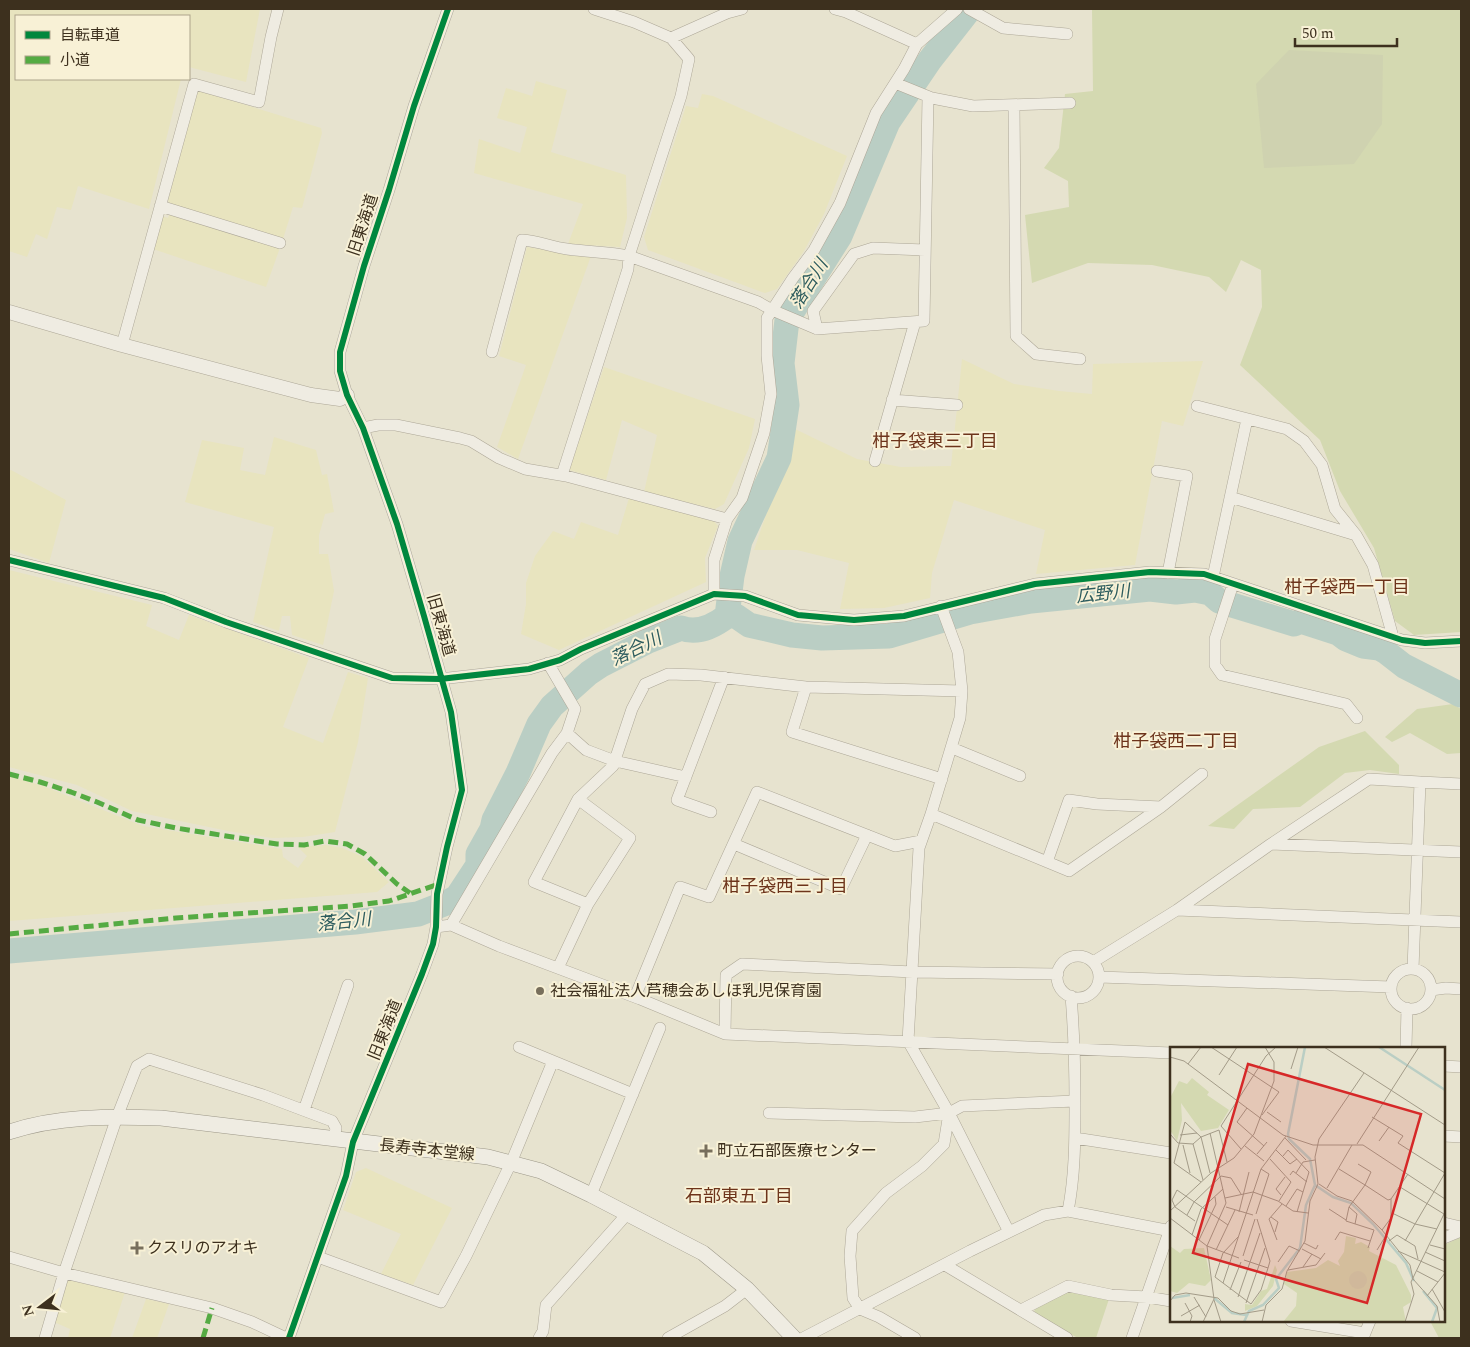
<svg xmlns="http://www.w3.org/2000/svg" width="1470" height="1347" viewBox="0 0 1470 1347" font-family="Spectral,'Noto Sans JP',serif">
<rect width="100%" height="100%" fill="#e7e3cf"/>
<path fill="#e8e4bf" d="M9,9H260L246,82L189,67V16H16V79H181L149,209L78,186L71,210L57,207L47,239L36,234L27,257L9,251Z
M536,81L567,90L551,152L626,175L627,218L620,247L568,244L583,204L474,173L479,139L520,153L527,127L497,118L506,88L532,96Z
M200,91L321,128L322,133L302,208L293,207L283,239L170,205L167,198L195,95Z
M702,94L713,96L847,156L824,214L804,251L777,289L765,293L648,250L644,237L686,106L698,108Z
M170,212L233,235L281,245L266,287L153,249L162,216L168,218Z
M527,247L568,254L591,256L518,459L497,447L526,365L499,356Z
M962,359L1014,384L1059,391L1092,394L1093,364L1203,361L1183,426L1162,421L1135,565L1036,574L1045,530L954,500L932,573L930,598L884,608L840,609L849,563L797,550H754L795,429L857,459L901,467L951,466Z
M604,367L755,419L749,448L724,504L715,509L644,492L657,435L622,420L606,480L569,470Z
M274,437L316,450L322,475L327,474L334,512L325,514L319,535V554H328L334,591L323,645L292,635L290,616H282L279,631L253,622L274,527L185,502L202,440L244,448L240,470L265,475Z
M11,470L66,500L49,563L9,549V471Z
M629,498L713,520L718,526L705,558L706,582L559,650L521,634L526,604V583L535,556L553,531L574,539L581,522L618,535Z
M9,570L152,605L146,626L179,640L189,615L309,658L283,727L323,743L348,672L368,678L358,742L335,832L303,837L272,838L228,831L132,811L77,785L9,767Z
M9,776L43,786L143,826L282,849L283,857L298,868L307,856L298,847L326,845L342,848L361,856L389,882L377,892L9,921Z
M366,1168L452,1208L413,1285L381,1274L401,1234L343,1210L356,1172Z
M67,1280L125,1292L110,1338H68L70,1329L54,1322Z
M146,1299L169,1304L157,1338H132Z"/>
<path fill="#d4d9b1" d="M1092,9H1461V632L1414,635L1395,621L1374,548L1340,491L1320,440L1240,365L1262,307L1261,270L1241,260L1226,292L1209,277L1152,265L1088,263L1032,283L1025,215L1069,207L1068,181L1044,168L1059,148L1065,94L1093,91Z
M1453,704L1461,709V753L1447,754L1410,733L1392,742L1385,737L1417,709Z
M1365,731L1399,765V774L1370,770L1345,773L1300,807L1253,809L1234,829L1208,826L1319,747Z
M1461,1237V1338H1439L1430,1321H1444V1245Z
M1068,1292L1109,1299L1096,1338H1078L1034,1315L1035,1308Z"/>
<path fill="#cfd2b0" d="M1289,50L1383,55L1382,124L1354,164L1264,168L1256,84Z"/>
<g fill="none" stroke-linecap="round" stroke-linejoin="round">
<path stroke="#bacec4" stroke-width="25" d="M727,616H736L749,625L792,635L822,638L889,636L970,612L1031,601L1150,589L1176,592L1195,590L1210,593L1219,601L1294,624L1301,621L1338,633L1346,639L1363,646L1379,648L1386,652L1404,666L1461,695
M9,951L355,922L418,914L446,903L457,897L478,865V854L492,829L494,820L518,773L539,724L552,706L589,673L601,665L648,641L681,628C697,634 714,626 727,616L732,576L740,541L779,458L787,405L782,363L787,320L840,236L888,122L930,60L970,9"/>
<g stroke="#ada797" stroke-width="12">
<path id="minor" d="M594,9L634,22L671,38L727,13L742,9
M835,9L846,12L917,44
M969,9L1003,28L1067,34
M671,38L689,59L681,96L629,256L758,302L772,310L817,329L924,321L928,97
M895,83L932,98L973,106L1070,103
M1014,105L1016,336L1036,354L1080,359
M160,206L280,243
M817,329L813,311L854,254L873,248L925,250
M122,345L194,84L259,102L271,37L278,9
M492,352L522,240C539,241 551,247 567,249C588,252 609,252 629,256L628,269L562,475
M892,400L957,405
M1197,406L1287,429L1304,441L1322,465L1335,509L1356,535L1373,565L1393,637
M363,428L378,425H396L460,438L471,441L499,458L525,469L566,476L727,519
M875,461L915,322
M1157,471L1187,476L1168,573
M1230,497L1356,535
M9,560L164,598L226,622L392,678L440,679L529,669L560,660L581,649L714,594L745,596L798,615L854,620L904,616L1035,584L1150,572L1204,574L1402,640L1425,643L1461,641
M1213,577L1247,419
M1233,584L1215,639V665L1222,675L1346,704L1357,718
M714,594V560L727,519L742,498L764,433L771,394L767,356V318L793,278L814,250L840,203L876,113L904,69L917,44L957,9
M941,606L958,652L962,691L960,718L931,814L919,848L908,1041L949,1113L1009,1232
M548,663L575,709L567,733L586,750L615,761L686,777
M806,687L792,732L942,779
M952,748L1020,776
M1420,782L1461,784
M711,812L677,800L724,677
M931,814L1069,871L1161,807L1202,774
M734,844L841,889L867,835
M1271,844L1461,852
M1047,862L1069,800L1097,804L1161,807
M588,904L534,882L578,799L613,766L632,709L645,684L668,674L701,675L806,687L962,691
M1177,910L1461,922
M451,925L552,753L567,733
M436,927L451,925L499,946L640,999L725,1034L1171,1053
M1057 977a21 21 0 1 1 42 0a21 21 0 1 1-42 0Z
M1093,962L1177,910L1271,844L1369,779L1420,782L1413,969
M558,968L588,904L630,838L578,799
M1391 989a20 20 0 1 1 40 0a20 20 0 1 1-40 0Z
M1099,977L1391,987
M1431,990L1446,988L1461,989
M635,997L680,887L709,897L757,792L895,846L921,841
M725,1034L726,975L742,964L913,972L1058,974
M519,1047L633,1094
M1406,1048L1407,1008
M1444,1066L1461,1067
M304,1110L348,985
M769,1113L915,1117L949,1113L962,1106L1075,1101
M1444,1136L1461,1137
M1075,1138L1171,1153
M591,1195L660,1028
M1068,1211C1075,1176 1075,1139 1075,1104C1075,1068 1074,1032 1071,996
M1444,1223L1461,1227
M1444,1238L1461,1231
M9,1257L64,1273L212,1308L252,1322L286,1338
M318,1257L441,1302L466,1256L511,1163L553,1061
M945,1265L1067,1338
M1021,1310L1068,1286L1111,1295L1147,1297L1171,1301
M1291,1321L1365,1333
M45,1338L64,1273L117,1117L137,1066L149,1059L263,1095L332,1121L336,1128L334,1139
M289,1338L346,1176L353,1142L422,974L433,944L436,927L437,894L447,847L462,790L451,712L424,616L397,524L363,428L347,395L340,371V352L364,266L389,190L414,106L448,9
M539,1338L543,1331L546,1305L628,1213
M668,1338L725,1306L747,1289
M803,1338L970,1251L1044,1215L1068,1211L1171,1231
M915,1338L879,1317L860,1309L853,1298L850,1256L852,1231L886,1193L922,1166L944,1144L949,1113
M1132,1338L1171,1226
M1363,1338L1370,1321"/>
</g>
<g stroke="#ada797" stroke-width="15">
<path id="tertiary" d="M9,312L122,345L311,395L340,399L347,395"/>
</g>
<g stroke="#9c9788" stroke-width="16">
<path id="secondary" d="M9,1132C57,1116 110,1116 161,1118L488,1157L541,1171L591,1195L703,1253L747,1289L794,1338"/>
</g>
<use href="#minor" stroke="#efece2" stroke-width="11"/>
<use href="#tertiary" stroke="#efece2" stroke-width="14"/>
<use href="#secondary" stroke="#efece2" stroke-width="15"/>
<path stroke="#55ab43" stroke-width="5" stroke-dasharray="10 5" stroke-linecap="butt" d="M9,774L40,782L71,792L97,802L138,820L176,828L277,844L304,845L325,841L347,844L365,854L397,884L410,893
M9,934L176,918L351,906L389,901L439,884
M203,1338L212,1308"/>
<g stroke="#f8f1d6" stroke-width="9">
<path id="cycleway" d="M9,560L164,598L226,622L392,678L440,679L529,669L560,660L581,649L714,594L745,596L798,615L854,620L904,616L1035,584L1150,572L1204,574L1402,640L1425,643L1461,641
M289,1338L346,1176L353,1142L422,974L433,944L436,927L437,894L447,847L462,790L451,712L424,616L397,524L363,428L347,395L340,371V352L364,266L389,190L414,106L448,9"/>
</g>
<use href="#cycleway" stroke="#00873e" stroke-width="6"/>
</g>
<g fill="#786f5c" stroke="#f8f1d6" stroke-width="2">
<circle cx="540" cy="991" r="5"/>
<path d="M703.5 1143.5h5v5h5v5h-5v5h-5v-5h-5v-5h5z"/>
<path d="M134.5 1240.5h5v5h5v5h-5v5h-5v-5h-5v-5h5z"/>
</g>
<g text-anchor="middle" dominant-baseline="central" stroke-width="4" stroke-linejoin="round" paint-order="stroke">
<g font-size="16" fill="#3d301e" stroke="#f8f1d6">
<text transform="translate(363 225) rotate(-72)">旧東海道</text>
<text transform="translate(441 625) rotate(74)">旧東海道</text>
<text transform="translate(385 1030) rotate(-68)">旧東海道</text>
<text transform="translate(427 1150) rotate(6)">長寿寺本堂線</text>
</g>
<g font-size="16" fill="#3d301e" stroke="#f8f1d6" text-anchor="start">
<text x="550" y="991">社会福祉法人芦穂会あしほ乳児保育園</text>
<text x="717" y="1151">町立石部医療センター</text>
<text x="147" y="1248">クスリのアオキ</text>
</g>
<g font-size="18" font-style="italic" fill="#2d5c5e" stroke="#f8f1d6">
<text transform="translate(809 284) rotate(-58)">落合川</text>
<text transform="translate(1103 594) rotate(-6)">広野川</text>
<text transform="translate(636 649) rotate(-26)">落合川</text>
<text transform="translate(344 922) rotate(-6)">落合川</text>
</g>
<g font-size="18" fill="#6d341b" stroke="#f8f1d6">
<text x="935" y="441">柑子袋東三丁目</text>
<text x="1347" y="587">柑子袋西一丁目</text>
<text x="1176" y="741">柑子袋西二丁目</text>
<text x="785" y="886">柑子袋西三丁目</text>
<text x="739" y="1196">石部東五丁目</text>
</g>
</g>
<g transform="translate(1170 1047)">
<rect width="275" height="275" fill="#e7e3cf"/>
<path d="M22,31L39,45L37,48L59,63L48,81L31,84L11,56L12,73L7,94L0,83V51L9,34L17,37ZM176,189L186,191L185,197L191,195L200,200L199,204L226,218L241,248V255L233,260L236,275H113L126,259L127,246L114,237L117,225L146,221L158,213L170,219L168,214L174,205ZM0,199L10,206L14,202L34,201L41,233L35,239L19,236L7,246L0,244ZM105,218L107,223L103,239L87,259L75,264V257L82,258L91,244L97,242Z" fill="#d4d9b1"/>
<path d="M179 233a9 9 0 1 1 18 0a9 9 0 1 1-18 0Z" fill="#cfd2b0"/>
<path fill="none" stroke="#bacec4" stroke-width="2.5" d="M135,0L118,87L119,92L140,112L145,138M209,0L275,43M145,138L163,150L181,156L203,177L236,216L244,234M253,244L267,261L262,275M2,251L20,248M44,251L62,266L76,268M74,275L79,264L93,258L109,241L106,232L130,201L136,158L145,138"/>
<path fill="none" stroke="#a39b88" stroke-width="1" d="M41,0L109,45L92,68M154,0L275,78M0,10L14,14L113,88L143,98H193L275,152M18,17L31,0M121,22L128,0M49,28L67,0M77,61L67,75L94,99M97,65L111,75M202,70L233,89L228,96L275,126M0,87L8,96L23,97L31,90L49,83L57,115M10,88L27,86M115,91L136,113M209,94L219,80M23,97L33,133M187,97L249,0M13,98L20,126M75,99L94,114M71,102L51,79L96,9L106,0M106,103L120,117L127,112M87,107L97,95M113,109L118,103L139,125L127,165M100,112L121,135L109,154M169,122L195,138L201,125L188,117M126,126L133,115L145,113M120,128L123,124L137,135M31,135L4,116L15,75L31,90L40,126M149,137L167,149L182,154L212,183L240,218L243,232L267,259L270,275M230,140L274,167M157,141L182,98M111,148L106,142L115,130M55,151L83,145L108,154L123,164L138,166M116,159L127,142L133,145M56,160L83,168M179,160L187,167L185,177M159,162L176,173M0,164L41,126L64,111L84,87L104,34V15L95,0M69,165L79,125M222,166L245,177L267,182M86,167L99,127L91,122M17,168L24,155L51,129L61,131L71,147M101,170L108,175L105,185M0,171L37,199L69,211M25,174L5,160L2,153L7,143L58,178M204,183L176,174L179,160L195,138L218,153L221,152M212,183L221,171V152L238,127M22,188L31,162L53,142M68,190L53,206L45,230L81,257L91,243L98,221M29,193L46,157L45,150M107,193L99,172L112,157M165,193L170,185L200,194M219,194L227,188L245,199L248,212M235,194L275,126M134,196L146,202L148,198M260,198L275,202M198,201L204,183M132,202L151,212M46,203L65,163M207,203L215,190M228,204L275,225M255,205L275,214M73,209L85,172M74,213L98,221L100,214L87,172M108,215L119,199L130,204M133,220L142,207M118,223L146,218L155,206M247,224L268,235M53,236L91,122L116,89M262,242L275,265M60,243L71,215M257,249L275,226M24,250L36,270M68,250L90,186M44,253L51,275M0,254L5,248L16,246L48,251L61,264L70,267L94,263M15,256L22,269L20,275M76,256L95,201M11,269L30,258M33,275L44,252L37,199L56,156L40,86M92,275L96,258L112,242L117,224L135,194L140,154L148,137L145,110L149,92L194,26M235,275L244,247L241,235L274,167"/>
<path fill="#d62828" fill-opacity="0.15" stroke="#d62828" stroke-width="2.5" d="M78,17L251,67L197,256L23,206Z"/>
<rect width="275" height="275" fill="none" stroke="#3d301e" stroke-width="2.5"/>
</g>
<rect width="1470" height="1347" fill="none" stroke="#3d301e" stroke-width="20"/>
<rect x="15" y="15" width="175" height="65" fill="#f8f1d6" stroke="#ada48c"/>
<rect x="25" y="31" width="25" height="8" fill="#00873e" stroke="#ada48c"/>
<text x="60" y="40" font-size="15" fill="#3d301e">自転車道</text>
<rect x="25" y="56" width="25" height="8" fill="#55ab43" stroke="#ada48c"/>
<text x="60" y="65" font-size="15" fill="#3d301e">小道</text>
<g transform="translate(40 1307) rotate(254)" stroke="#f8f1d6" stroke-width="4" paint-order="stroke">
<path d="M0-4L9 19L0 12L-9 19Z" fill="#3d301e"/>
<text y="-8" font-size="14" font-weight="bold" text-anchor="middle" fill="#3d301e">N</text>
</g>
<path d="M1295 38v8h102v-8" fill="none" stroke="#3d301e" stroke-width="2.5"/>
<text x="1302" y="38" font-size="15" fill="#3d301e" stroke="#f8f1d6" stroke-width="4" paint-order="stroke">50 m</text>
</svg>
